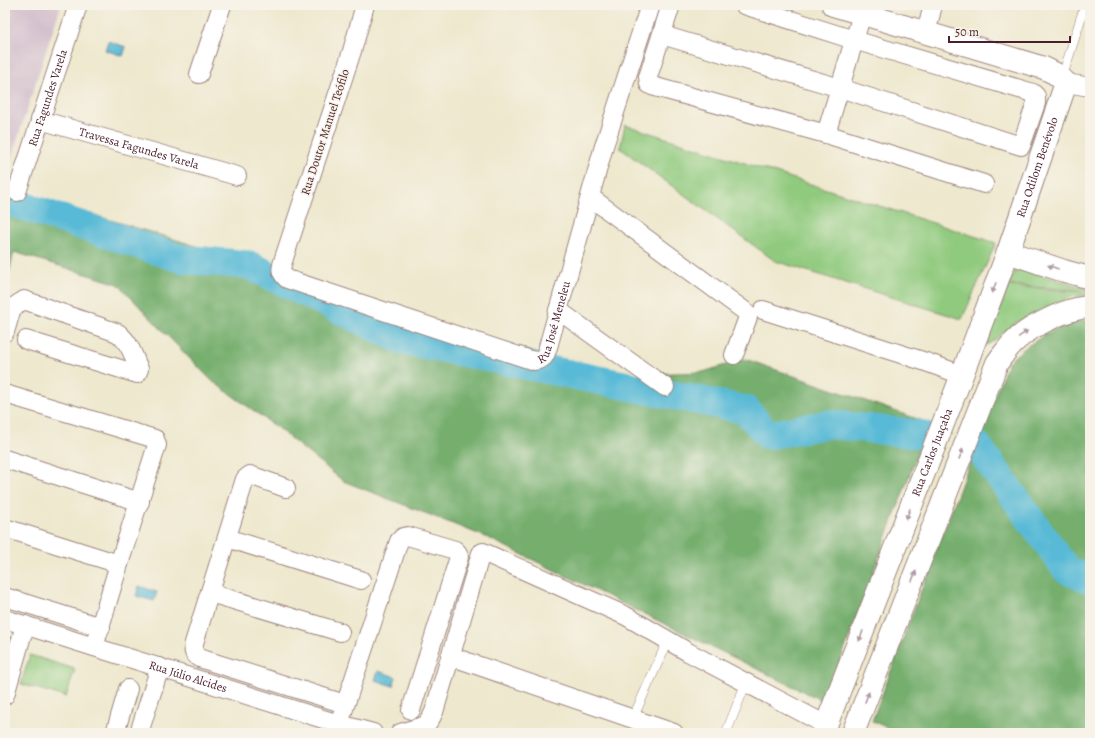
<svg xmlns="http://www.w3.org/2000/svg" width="1095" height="738" viewBox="0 0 1095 738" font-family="Alegreya,serif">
<rect width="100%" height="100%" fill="#f7f3e8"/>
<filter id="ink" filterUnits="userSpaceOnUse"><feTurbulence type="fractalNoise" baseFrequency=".025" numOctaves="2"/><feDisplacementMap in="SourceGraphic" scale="8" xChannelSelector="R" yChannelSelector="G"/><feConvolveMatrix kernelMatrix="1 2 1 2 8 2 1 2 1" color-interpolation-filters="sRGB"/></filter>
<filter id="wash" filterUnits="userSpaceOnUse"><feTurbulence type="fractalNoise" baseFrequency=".012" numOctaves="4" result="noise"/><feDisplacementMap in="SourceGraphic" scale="16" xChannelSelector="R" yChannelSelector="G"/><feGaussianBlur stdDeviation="0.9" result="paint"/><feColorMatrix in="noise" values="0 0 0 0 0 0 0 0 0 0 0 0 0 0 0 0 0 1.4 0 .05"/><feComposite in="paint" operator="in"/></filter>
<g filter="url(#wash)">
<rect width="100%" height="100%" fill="#eee8ce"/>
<path fill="#d1bdcc" d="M5,5H61L5,177Z"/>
<path fill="#90ca7e" stroke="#6d7454" d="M625,125L996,243L962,319L775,261L620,148Z
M1016,268L1090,289V291L1009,285Z
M1009,286L1081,292L1090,293V295L1072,297L1034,313L1014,324L992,342L986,345Z
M30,655L75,669L66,697L21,684Z"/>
<path fill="#74ae6d" stroke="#5f664c" d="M5,188L272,269L452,330L617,375L703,372L745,359L929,423L825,702L486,537L343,481L275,426L212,381L159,327L118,284L14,252L5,290Z
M1090,320V733H900L872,721L997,390L1009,361L1026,347L1049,332L1075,322Z"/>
<path fill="#58bad6" stroke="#516c80" d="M108,41L126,47L123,56L105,50Z
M139,586L157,592L154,601L136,596Z
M378,671L396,677L393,686L375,680Z"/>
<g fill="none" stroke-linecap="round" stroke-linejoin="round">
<path stroke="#58bad6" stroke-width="29" d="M5,200L182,259L249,265L402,340L746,410L768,435L829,424L924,435
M976,444L1067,570L1090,580"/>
</g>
</g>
<g filter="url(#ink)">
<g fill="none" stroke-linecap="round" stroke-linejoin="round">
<g stroke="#9c847c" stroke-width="10">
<path id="service" d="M1062,78L1085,5
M633,718L668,640
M726,733L746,683"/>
</g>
<g stroke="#9c847c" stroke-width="20">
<g id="minor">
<path id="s1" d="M365,5L352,51L284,258C281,268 279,271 287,279L534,361C545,359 545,356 548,347L604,146L650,5"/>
<path d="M671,5L648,77L649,84L652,86L826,134L984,184"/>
<path d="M926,33L933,5"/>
<path d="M662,35L840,88L1021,146L1036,103V96L1033,93L854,40L744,5"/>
<path d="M199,74L222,5"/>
<path d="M1066,83L1090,87"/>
<path id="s2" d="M40,120L237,176"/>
<path d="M826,134L862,14"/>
<path id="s3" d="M17,192L78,5"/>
<path d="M590,197L746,312L748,317L734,355"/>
<path d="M558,310L665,387"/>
<path d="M763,310L926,362L962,375"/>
<path d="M5,332L12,308L24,300L118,333C130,343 133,355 139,369L137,374L26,340"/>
<path d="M5,394L152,438L155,439L157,445L119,564L94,647"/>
<path d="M5,459L140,502"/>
<path d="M286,488L250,475L245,479L194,643C193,650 193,654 199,658L345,704"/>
<path d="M5,528L119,564"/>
<path d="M227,538L361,580"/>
<path d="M210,593L340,632"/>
<path d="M5,597L101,627"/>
<path id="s4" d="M5,619L339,724L373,733"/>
<path d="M450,656L674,733"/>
<path d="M5,695L25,625"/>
<path d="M339,724L399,541L403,537L408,536L455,550L458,553L459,557L411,710"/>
<path d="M115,733L128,689"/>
<path d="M139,733L160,667"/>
<path d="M400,733L426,725L431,718L434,712L481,553L483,552L626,616L688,652L826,725"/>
</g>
</g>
<g stroke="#9c847c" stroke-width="24">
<g id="tertiary">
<path d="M1008,252L1064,271L1090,278"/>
<path id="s5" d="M823,733L962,375L1008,252L1066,83L1056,74L1044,68L833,5"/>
<path d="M853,733L997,363C1003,355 1008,347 1015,341C1020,336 1026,332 1032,328C1051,318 1069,308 1090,307"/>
</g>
</g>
<use href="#service" stroke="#fff" stroke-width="9"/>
<use href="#minor" stroke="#fff" stroke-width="18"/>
<use href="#tertiary" stroke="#fff" stroke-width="22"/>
</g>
<defs><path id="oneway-solid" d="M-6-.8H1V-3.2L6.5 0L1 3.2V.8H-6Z"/></defs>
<g fill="#ae9aa0">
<use href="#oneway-solid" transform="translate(1053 267) rotate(-161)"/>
<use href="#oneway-solid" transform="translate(994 288) rotate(110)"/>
<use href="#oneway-solid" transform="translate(1023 334) rotate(-34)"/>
<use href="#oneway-solid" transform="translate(961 454) rotate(-69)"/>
<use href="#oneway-solid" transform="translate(908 514) rotate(111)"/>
<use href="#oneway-solid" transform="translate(914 576) rotate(-69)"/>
<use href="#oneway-solid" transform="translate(861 636) rotate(111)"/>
<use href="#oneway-solid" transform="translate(867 697) rotate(-69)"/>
</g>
</g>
<g text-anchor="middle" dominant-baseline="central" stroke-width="3" stroke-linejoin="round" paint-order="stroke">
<g font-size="12" fill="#4a1f2b" stroke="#f7f3e8">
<text stroke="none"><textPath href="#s3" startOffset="99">Rua Fagundes Varela</textPath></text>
<text transform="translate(325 132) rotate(-72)">Rua Doutor Manuel Teófilo</text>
<text stroke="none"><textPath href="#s2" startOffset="103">Travessa Fagundes Varela</textPath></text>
<text stroke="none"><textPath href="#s5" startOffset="605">Rua Odilom Benévolo</textPath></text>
<text stroke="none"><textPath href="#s1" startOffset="596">Rua José Meneleu</textPath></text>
<text stroke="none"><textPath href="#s5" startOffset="301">Rua Carlos Juaçaba</textPath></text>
<text stroke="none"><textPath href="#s4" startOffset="192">Rua Júlio Alcides</textPath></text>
</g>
</g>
<rect width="1095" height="738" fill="none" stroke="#f7f3e8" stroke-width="20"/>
<path d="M949 36v6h121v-6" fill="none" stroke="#4a1f2b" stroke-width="2"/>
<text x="955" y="36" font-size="12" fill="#4a1f2b" stroke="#f7f3e8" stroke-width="3" paint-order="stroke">50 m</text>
</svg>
